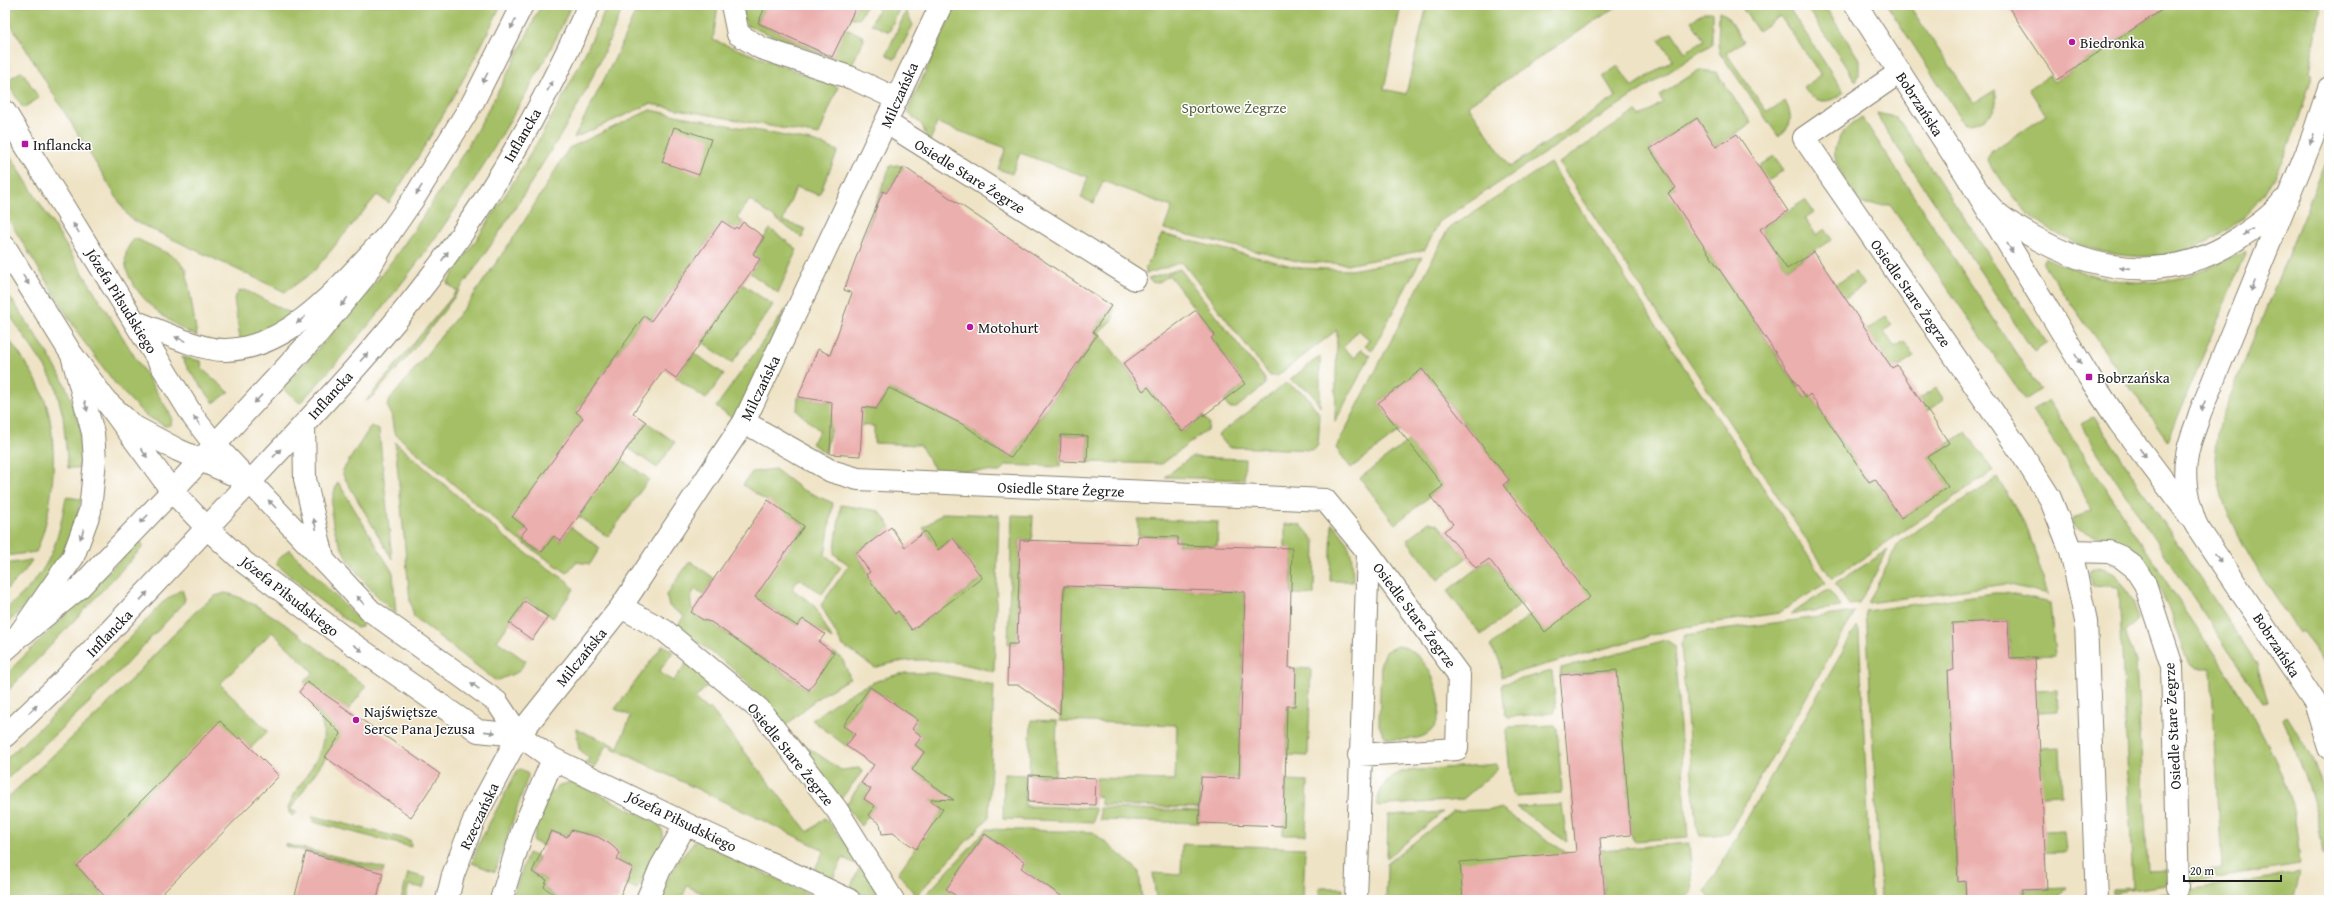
<svg xmlns="http://www.w3.org/2000/svg" width="2334" height="905" viewBox="0 0 2334 905" font-family="'Gentium Book Plus',serif">
<rect width="100%" height="100%" fill="#fff"/>
<filter id="ink" filterUnits="userSpaceOnUse"><feTurbulence type="fractalNoise" baseFrequency=".025" numOctaves="2"/><feDisplacementMap in="SourceGraphic" scale="8" xChannelSelector="R" yChannelSelector="G"/><feConvolveMatrix kernelMatrix="1 2 1 2 8 2 1 2 1" color-interpolation-filters="sRGB"/></filter>
<filter id="wash" filterUnits="userSpaceOnUse"><feTurbulence type="fractalNoise" baseFrequency=".012" numOctaves="4" result="noise"/><feDisplacementMap in="SourceGraphic" scale="16" xChannelSelector="R" yChannelSelector="G"/><feGaussianBlur stdDeviation="0.9" result="paint"/><feColorMatrix in="noise" values="0 0 0 0 0 0 0 0 0 0 0 0 0 0 0 0 0 1.4 0 .05"/><feComposite in="paint" operator="in"/></filter>
<g filter="url(#wash)">
<rect width="100%" height="100%" fill="#efe3c5"/>
<path fill="#a4bf65" stroke="#606e40" d="M5,5H501C469,74 430,139 389,203L377,195L313,272L285,292L138,223L128,216L5,15Z
M541,5H571C556,42 535,78 515,112C454,220 384,313 300,403L282,388C327,340 372,291 409,237C460,164 504,86 541,5Z
M607,5H624C612,34 600,63 586,90C570,122 550,151 532,181C485,258 433,331 372,397L366,401L457,291L447,283C508,194 565,104 607,5Z
M638,5H718L713,40L838,87L819,135L650,104L574,138L618,52Z
M743,5H766L758,23L832,57L845,28L863,36L864,40L851,66L748,26L743,19Z
M856,5H866L859,19L850,17Z
M880,5H901L889,32L871,24Z
M956,5H1401L1384,89L1406,94L1427,5H1619L1468,105L1510,167L1616,97L1603,76L1618,66L1632,87L1673,60L1659,40L1672,32L1685,52L1704,40L1691,21L1705,12H1712V44L1439,222L1425,250L1351,264L1301,262L1164,229L1172,207L1103,181L1094,203L1081,198L1088,177L1020,153L1012,174L998,169L1006,148L937,123L929,144L922,125L907,112Z
M1740,5H1787L1844,92C1828,105 1817,104 1803,88L1821,75L1780,16L1758,31Z
M1805,5H1824L1859,59V75L1856,82Z
M1887,5H1909L1974,103L1995,90C2001,111 1985,124 1965,124Z
M2169,5H2321L2310,72L2313,73C2301,113 2288,158 2264,193C2210,270 2107,274 2036,220C2015,205 2002,180 1987,159L1992,151L2046,115L2029,89L2049,75L2054,82L2057,80Z
M906,11L913,25L895,59L887,55V53Z
M1719,12L1726,15L1744,41L1726,53L1767,112L1785,101C1793,116 1793,127 1778,136L1720,53L1718,45Z
M1699,70L1716,72L1751,123L1716,147L1697,118L1650,149L1676,188L1669,193L1805,398L1810,394L1869,482L1875,479L1901,518L1947,487L1928,457L1966,432L1993,471L1832,579L1559,163L1636,111L1640,117L1663,102L1659,96Z
M22,71L39,98L23,108L6,81Z
M650,110L816,142L838,151L819,195L796,187L783,221L806,229L802,238L750,200L737,218L743,222L738,229L736,227L734,229L722,221L651,321L644,316L576,412L583,418L513,517L527,528L521,537L542,552L554,536L561,541L571,527L600,548L590,564L576,562L567,573L516,538L394,433L391,413L387,406L389,401L471,299L520,228L569,148Z
M1877,113L1895,117L1901,123L2047,343L2034,352L1880,121Z
M1862,117L2040,390L2025,400L1890,205L1862,204C1838,170 1815,147 1862,117Z
M5,147L172,417L171,425L165,426L145,415L117,386L82,339L5,214Z
M2329,154V671L2303,631L2299,633C2258,569 2195,495 2223,414Z
M1774,156L1784,170L1752,191L1742,177Z
M1550,163L1826,583L1779,613L1678,628L1501,677L1500,661L1490,646L1531,614L1545,631L1503,485L1509,480L1422,369L1378,403L1400,431L1351,468L1336,448L1448,229Z
M897,165L904,167L886,193L883,191L863,239L890,166Z
M1805,200L1814,212L1805,218L1816,235L1825,229L1832,239L1787,269L1760,229Z
M770,229L797,249L778,293L750,273L760,259L753,254Z
M1162,234L1301,268L1351,270L1422,257L1372,351L1365,345L1369,339L1358,330L1343,348L1355,358L1361,349L1370,356L1335,422L1337,330L1277,376H1270L1182,262L1146,274V267Z
M135,238L175,257L186,269L197,336C171,326 119,287 126,254C127,247 131,243 135,238Z
M2246,251L2168,441L2043,264V260L2046,258C2097,281 2147,292 2201,271C2216,266 2231,256 2246,251Z
M1180,269L1265,379V385L1236,408H1229L1224,401L1245,384L1211,338L1215,335L1169,275C1162,280 1156,287 1148,279Z
M1855,272L1864,285L1828,309L1819,296Z
M742,284L773,305L732,363L701,341Z
M5,289C30,329 63,368 76,414C82,431 83,450 84,468H68L63,416L55,385L47,370L5,308Z
M245,290L294,315L268,330L240,339L234,299L239,291Z
M1111,306L1114,310L1113,319L1099,332L1143,391L1148,387L1182,432L1203,416L1209,423L1208,429L1162,464L1087,462L1088,436L1061,435L1060,467L1005,465L1000,472L935,470L920,445L874,443V426L832,424L825,453L811,443L820,431L797,411L798,397L876,409L889,388L964,425L1011,458L1097,336L1093,332Z
M786,309L735,420L716,407Z
M1886,317L1892,325L1884,331L1895,348L1904,342L1914,357L1899,367L1897,365L1870,382L1839,348Z
M5,334C18,352 32,370 41,390C61,434 55,509 36,552L5,556Z
M694,353L724,374L706,399L676,378Z
M1320,356V407L1310,391L1290,380Z
M182,357L201,361L202,369L229,392L214,403L188,369Z
M1286,383L1306,395L1320,415L1318,445L1314,450L1228,447L1218,435Z
M1936,388L1944,400L1912,422L1904,408Z
M2048,400C2090,464 2131,528 2173,592C2213,653 2266,725 2288,793C2296,816 2298,841 2300,865L2184,883L2182,870L2222,869L2211,668H2196L2188,663C2174,626 2161,571 2127,547C2111,536 2092,540 2074,525L2073,519L2092,510L2065,459L2033,410Z
M2094,416L2257,665L2268,702L2263,703L2098,453L2081,424Z
M646,422L675,442L657,468L627,447Z
M371,426L379,430L392,559L343,475V470Z
M1408,441L1443,486L1395,524L1360,478Z
M395,442L512,543L567,581L574,589L553,618L526,599L497,641L526,661L518,672L496,681L414,617L410,601Z
M1191,457L1245,459L1244,480L1165,477Z
M619,458L649,479L608,537L579,517L588,503L581,498Z
M775,469L801,489L833,503L825,555L841,567L822,594L799,579L792,589L814,605L832,639L803,619L797,626L754,596L804,526L743,485L752,472Z
M1998,478L2028,530L2048,594L2006,584L1868,603L1899,542Z
M338,482L393,573L396,615C363,583 314,532 338,482Z
M66,497L81,499C72,550 41,591 5,626V610C48,573 56,553 66,497Z
M841,505L879,511L891,527L856,553L895,614L898,611L912,630L935,613L951,591L956,598L979,581L965,562L969,559L953,538L930,555L931,539L923,528L943,513L999,515L994,672C954,660 915,654 875,668L842,645L821,605L849,565L834,554Z
M1012,515L1033,516L1032,540H1020L1017,644H1008Z
M1138,519L1218,522L1217,546L1178,545V537L1138,536Z
M1429,522L1438,524L1459,551L1474,539L1480,547L1438,580L1407,540Z
M1332,523C1352,545 1352,552 1353,581H1330Z
M1285,524L1301,525L1315,541L1314,595L1291,594L1292,549L1285,548Z
M139,541L144,546L5,694V675Z
M289,549L362,623V627L357,628L315,597L275,563Z
M1888,550L1859,604L1849,605L1835,584Z
M1489,559L1523,603L1481,635L1447,591Z
M32,560L24,572L5,591V564Z
M690,561L714,578L703,594L695,589C685,604 694,619 711,622L808,690L834,653L842,658L850,678L816,699L783,728L743,678L726,663L677,627L684,616L669,606L666,595Z
M2099,567C2122,573 2132,598 2139,618L2125,631L2136,663L2148,871L2170,870L2171,880L2166,885L2112,893V889L2133,888L2119,588L2092,586L2089,575L2091,570Z
M1064,586L1245,592L1239,778H1201L1199,808L1101,805V797L1095,796L1096,778L1175,780L1177,725L1060,721Z
M182,589L185,599L183,604L93,699L5,781V760L84,686L162,603Z
M1829,589L1841,607L1791,614Z
M225,593C262,599 334,663 366,687L342,718L347,726L290,810L297,812L292,816L290,814L288,807C302,773 344,743 311,704L318,696L304,682L313,672L272,632L220,684L268,731L251,748L240,738L77,866L104,896L100,900H5V800L104,708L195,612L215,596Z
M1993,593H2006L2050,603L2055,656L2010,658L2008,621L1952,623L1954,670L1948,671L1958,881H1965L1966,900H1881L1866,611Z
M1855,612L1728,834L1700,836L1696,825L1681,644L1685,635Z
M1857,626L1859,631L1872,900H1712L1705,892Z
M1666,640L1674,645L1688,837L1634,841L1631,835L1616,670L1560,675L1561,668Z
M663,645L673,652L659,672L673,681L688,661L712,680L695,699L708,710L710,708L808,832L825,818L877,881L876,893C867,899 859,893 850,888L860,866L843,858L832,880L814,871L824,850L606,745L595,767L586,763L589,758L579,749L576,729L618,747L631,716L615,709Z
M1397,646C1435,648 1464,738 1409,739C1400,740 1393,740 1385,737L1379,725L1381,661L1385,652Z
M1296,668L1311,669L1308,756L1286,755L1287,706H1295Z
M1552,671L1556,708L1554,713L1508,717L1505,714L1502,684Z
M905,673H934L994,685L989,817L916,896L898,873L943,809L931,801L939,789L912,770L924,752L915,745L922,736L912,729L918,720L870,687L843,725L855,734L846,746L812,720C840,697 869,680 905,673Z
M2057,690L2058,711L2020,713L2019,692Z
M2287,716C2306,747 2326,780 2329,817C2330,830 2329,844 2329,857H2323C2318,801 2303,769 2282,719Z
M1031,720L1057,721L1055,776L1029,775Z
M1555,725L1557,728L1562,790L1561,794L1516,797L1512,794L1506,731L1509,727Z
M793,737L841,770L859,768L863,771L840,800Z
M2060,747L2062,794L2009,797L2039,748Z
M1497,764V770L1462,800L1376,806C1380,788 1386,777 1404,771Z
M520,769L527,772L528,776L495,872L472,863L481,839L517,771Z
M1004,774L1025,775V806L1095,808L1094,822L1003,819Z
M1285,781L1308,782L1306,835H1283Z
M574,782L657,823C664,829 664,836 662,845L637,889L625,884L633,868L617,860L620,853L598,837L571,830L567,837L551,831L543,846L533,841C541,816 543,784 574,782Z
M861,783L871,789L864,799L875,806L861,826L845,806Z
M1562,805L1567,842L1516,807Z
M1100,808L1200,811L1199,823L1100,820Z
M1501,809L1567,853L1463,900H1386L1387,864L1453,811Z
M1443,812L1387,858L1388,815Z
M313,816L410,840L411,847L313,822Z
M987,829L1093,832L1139,871L1142,900H1067L1021,868L1025,862L985,834L947,889L962,900H921Z
M2064,831L2066,852L2029,853L2027,833Z
M695,840L821,900H716L687,886L681,900H657L676,864Z
M1689,843L1693,891L1684,900H1605L1601,850Z
M285,844L384,868L383,873L285,846Z
M1182,844L1305,848L1303,900L1240,896L1239,900H1156L1153,873L1181,875Z
M528,853L538,857L532,872L547,880L544,888L561,900H511Z
M408,873L426,878L423,888L409,885L405,900H401Z
M2300,873L2293,900H2123Z
M1319,888H1343L1342,900H1319Z
M2067,888L2057,900H2022V890Z"/>
<g id="blocks">
<path fill="#ebafad" d="M766,5H857L832,57L758,23Z
M2007,5H2169L2057,80Z
M1697,118L1716,147L1737,134L1788,211L1760,229L1787,269L1814,252L1892,368L1897,365L1949,443L1928,457L1948,487L1901,518L1875,479L1869,482L1810,394L1806,398L1668,193L1676,188L1650,149Z
M674,127L711,139L699,175L662,162Z
M904,167L1111,306L1093,332L1097,335L1011,458L964,425L889,388L876,409L863,407L860,456L830,454L832,402L798,397L818,349L830,355L852,293L844,290L863,239L883,191L886,193Z
M722,221L734,229L736,227L738,229L743,222L764,237L753,254L760,259L676,378L664,370L633,413L646,422L561,541L554,536L542,552L520,537L527,528L512,517L583,418L576,412L644,316L651,321Z
M1196,310L1215,335L1211,338L1245,384L1182,432L1148,387L1143,391L1123,364Z
M1422,369L1509,480L1503,485L1590,597L1545,632L1489,559L1476,568L1444,531L1453,524L1430,496L1443,486L1378,403Z
M1061,435L1088,436L1087,462L1060,461Z
M768,500L804,526L755,597L797,626L803,619L825,634L819,642L834,653L809,690L711,622L703,620L691,612Z
M891,527L905,547L925,531L938,550L953,538L982,578L912,630L898,611L895,614L866,575L870,572L856,553Z
M1138,536L1178,537V545L1292,548L1289,668H1296L1295,706H1287L1284,826L1199,823L1201,777L1239,778L1245,592L1064,586L1060,714L1019,685H1007L1008,644H1017L1020,540L1137,544Z
M525,601L548,617L532,640L509,623Z
M2008,621L2010,658L2035,657L2047,889L2022,890V900H1966L1965,881L1958,882L1948,670H1954L1952,623Z
M1617,670L1631,835L1600,838L1605,900H1463L1460,862L1576,852L1560,675Z
M307,682L440,774L411,817L325,757L341,734L299,692Z
M870,687L918,720L912,729L922,736L915,745L924,752L912,770L954,800L932,799L931,801L943,809L916,849L893,833L882,834L880,824L868,815L875,806L864,799L871,789L861,783L874,765L846,746L855,734L843,726Z
M220,721L239,739L240,737L279,776L156,900H108L77,866Z
M1029,775L1096,778L1095,805L1028,802Z
M571,830L598,837L610,844L620,853L617,860L633,868L618,900H561L544,887L547,880L532,872L551,831L567,837Z
M985,834L1025,862L1021,868L1067,900H962L946,889Z
M306,852L383,873L377,900H294Z"/>
</g>
</g>
<g filter="url(#ink)">
<use href="#blocks" fill-opacity="0" stroke="#868070" stroke-width="1"/>
<g fill="none" stroke-linecap="round" stroke-linejoin="round">
<g stroke="#868070" stroke-width="24">
<path id="minor" d="M732,5L738,34L761,48L852,78L897,99
M1856,5L1969,179L2089,377L2119,422L2196,524
M1900,72L1804,138L2022,454L2050,498L2071,551L2086,621L2097,900
M887,123L1135,279
M73,356L172,491L207,528L245,563L350,642L478,731L519,735
M104,399L133,426L178,450L250,482L371,611L497,702L519,735L553,759L686,824L849,900
M744,422L831,471L858,479L1325,500L1368,552L1356,900
M304,424L305,479L323,558
M250,482C314,414 379,346 435,271C497,189 547,98 589,5
M2071,551L2109,552L2121,557L2134,567L2145,584L2172,666L2178,887
M621,607L665,631L759,709L837,810L893,900
M23,634L79,588L172,491L319,332L365,276L389,234L416,195L473,102L522,5
M1359,755L1457,749L1459,675L1368,552
M447,900L453,875L476,815L519,735L621,607L744,422L941,5
M501,900L522,832L553,759
M647,900L661,867L686,824"/>
</g>
<g stroke="#868070" stroke-width="24">
<path id="tertiary" d="M5,112L194,418L215,445L250,482L64,680L5,736
M5,247L72,355L93,433L95,460L90,511L73,557L13,643L5,650
M134,321C158,330 201,351 226,350C294,348 345,279 389,234
M2196,525L2329,723
M2317,709L2329,748"/>
</g>
<g stroke="#868070" stroke-width="24">
<path id="secondary" d="M1969,179C1978,191 1986,204 1998,214C2011,225 2026,233 2041,241C2106,276 2177,280 2239,238C2255,227 2272,216 2283,201
M2196,525C2188,502 2182,479 2187,455C2189,441 2196,427 2200,413L2312,139L2329,88"/>
</g>
<use href="#minor" stroke="#fff" stroke-width="22"/>
<use href="#tertiary" stroke="#fff" stroke-width="22"/>
<use href="#secondary" stroke="#fff" stroke-width="22"/>
</g>
<defs><path id="oneway-solid" d="M-6-.8H1V-3.2L6.5 0L1 3.2V.8H-6Z"/></defs>
<g fill="#999">
<use href="#oneway-solid" transform="translate(513 24) rotate(116)"/>
<use href="#oneway-solid" transform="translate(485 78) rotate(118)"/>
<use href="#oneway-solid" transform="translate(550 86) rotate(-61)"/>
<use href="#oneway-solid" transform="translate(2312 139) rotate(111)"/>
<use href="#oneway-solid" transform="translate(419 190) rotate(122)"/>
<use href="#oneway-solid" transform="translate(76 228) rotate(-122)"/>
<use href="#oneway-solid" transform="translate(2248 232) rotate(146)"/>
<use href="#oneway-solid" transform="translate(2010 248) rotate(59)"/>
<use href="#oneway-solid" transform="translate(445 256) rotate(-56)"/>
<use href="#oneway-solid" transform="translate(2125 268) rotate(-176)"/>
<use href="#oneway-solid" transform="translate(26 280) rotate(58)"/>
<use href="#oneway-solid" transform="translate(2253 286) rotate(112)"/>
<use href="#oneway-solid" transform="translate(344 302) rotate(129)"/>
<use href="#oneway-solid" transform="translate(301 320) rotate(141)"/>
<use href="#oneway-solid" transform="translate(180 339) rotate(-158)"/>
<use href="#oneway-solid" transform="translate(364 357) rotate(-48)"/>
<use href="#oneway-solid" transform="translate(2078 359) rotate(58)"/>
<use href="#oneway-solid" transform="translate(258 399) rotate(133)"/>
<use href="#oneway-solid" transform="translate(86 406) rotate(75)"/>
<use href="#oneway-solid" transform="translate(2203 406) rotate(112)"/>
<use href="#oneway-solid" transform="translate(197 421) rotate(-126)"/>
<use href="#oneway-solid" transform="translate(144 453) rotate(54)"/>
<use href="#oneway-solid" transform="translate(277 453) rotate(-47)"/>
<use href="#oneway-solid" transform="translate(2143 453) rotate(53)"/>
<use href="#oneway-solid" transform="translate(272 504) rotate(-134)"/>
<use href="#oneway-solid" transform="translate(144 519) rotate(134)"/>
<use href="#oneway-solid" transform="translate(315 524) rotate(-104)"/>
<use href="#oneway-solid" transform="translate(82 534) rotate(110)"/>
<use href="#oneway-solid" transform="translate(2218 558) rotate(56)"/>
<use href="#oneway-solid" transform="translate(144 596) rotate(-47)"/>
<use href="#oneway-solid" transform="translate(360 600) rotate(-134)"/>
<use href="#oneway-solid" transform="translate(358 648) rotate(35)"/>
<use href="#oneway-solid" transform="translate(475 686) rotate(-144)"/>
<use href="#oneway-solid" transform="translate(33 709) rotate(-43)"/>
<use href="#oneway-solid" transform="translate(490 732) rotate(6)"/>
</g>
</g>
<g fill="#b5179e" stroke="#fff" stroke-width="1.5">
<circle cx="2072" cy="42" r="4"/>
<rect x="21" y="140" width="8" height="8" rx="2"/>
<circle cx="970" cy="327" r="4"/>
<rect x="2085" y="373" width="8" height="8" rx="2"/>
<circle cx="356" cy="720" r="4"/>
</g>
<g text-anchor="middle" dominant-baseline="central" stroke-width="3" stroke-linejoin="round" paint-order="stroke">
<g font-size="15" fill="#1c1c1c" stroke="#fff" text-anchor="start">
<text x="2080" y="42">Biedronka</text>
<text x="33" y="144">Inflancka</text>
<text x="978" y="327">Motohurt</text>
<text x="2097" y="377">Bobrzańska</text>
<text x="364" y="711">Najświętsze<tspan x="364" dy="17">Serce Pana Jezusa</tspan></text>
</g>
<g font-size="15" fill="#1c1c1c" stroke="#fff">
<text transform="translate(899 95) rotate(-66)">Milczańska</text>
<text transform="translate(1920 104) rotate(57)">Bobrzańska</text>
<text transform="translate(522 135) rotate(-60)">Inflancka</text>
<text transform="translate(970 176) rotate(32)">Osiedle Stare Żegrze</text>
<text transform="translate(1911 293) rotate(55)">Osiedle Stare Żegrze</text>
<text transform="translate(122 301) rotate(58)">Józefa Piłsudskiego</text>
<text transform="translate(760 388) rotate(-64)">Milczańska</text>
<text transform="translate(330 395) rotate(-48)">Inflancka</text>
<text transform="translate(1061 489) rotate(2)">Osiedle Stare Żegrze</text>
<text transform="translate(290 596) rotate(38)">Józefa Piłsudskiego</text>
<text transform="translate(1415 615) rotate(53)">Osiedle Stare Żegrze</text>
<text transform="translate(109 633) rotate(-46)">Inflancka</text>
<text transform="translate(2277 645) rotate(57)">Bobrzańska</text>
<text transform="translate(581 657) rotate(-51)">Milczańska</text>
<text transform="translate(2172 726) rotate(-93)">Osiedle Stare Żegrze</text>
<text transform="translate(791 754) rotate(51)">Osiedle Stare Żegrze</text>
<text transform="translate(479 816) rotate(-65)">Rzeczańska</text>
<text transform="translate(682 821) rotate(26)">Józefa Piłsudskiego</text>
</g>
<g font-size="15" fill="#525d39" stroke="#fff">
<text x="1234" y="107">Sportowe Żegrze</text>
</g>
</g>
<rect width="2334" height="905" fill="none" stroke="#fff" stroke-width="20"/>
<path d="M2184 875v6h97v-6" fill="none" stroke="#1c1c1c" stroke-width="2"/>
<text x="2190" y="875" font-size="12" fill="#1c1c1c" stroke="#ffffff" stroke-width="3" paint-order="stroke">20 m</text>
</svg>
